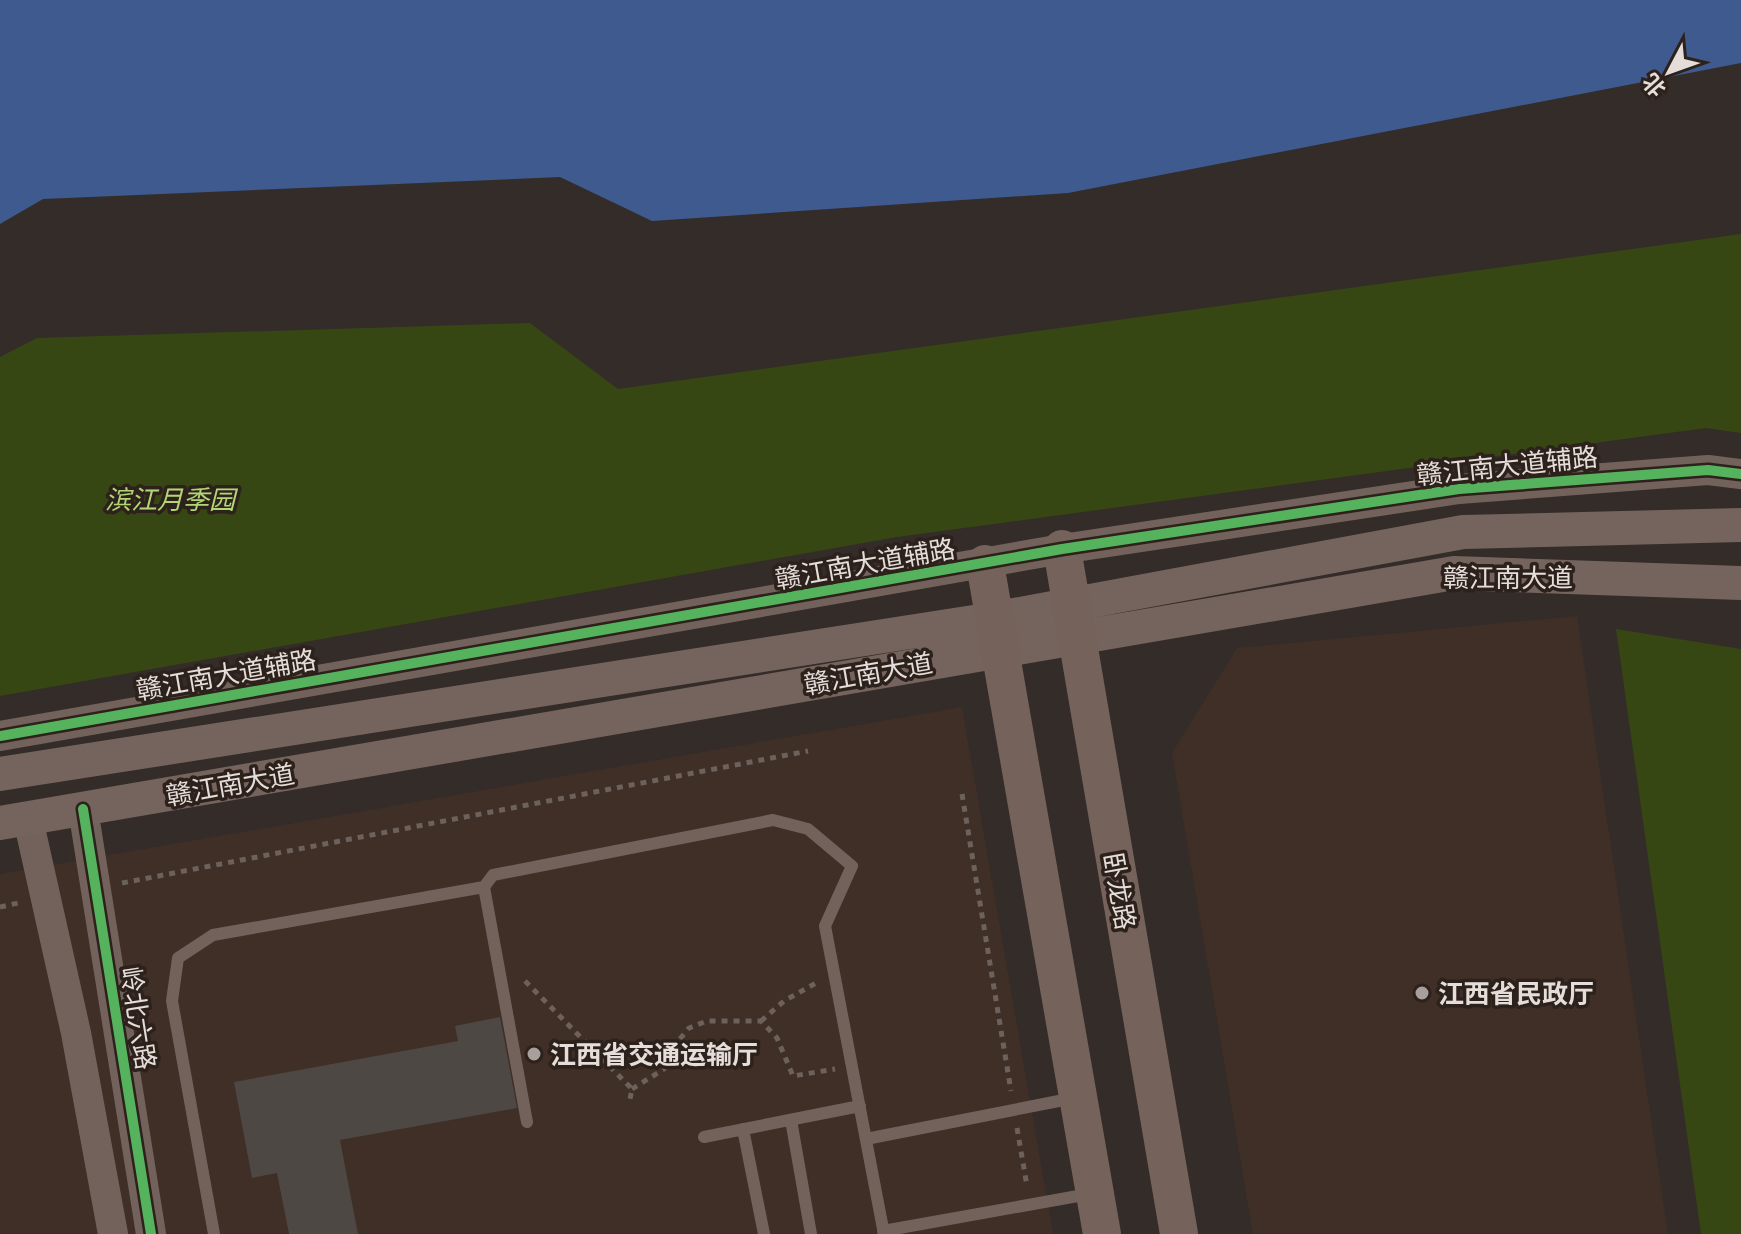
<svg xmlns="http://www.w3.org/2000/svg" width="1741" height="1234" viewBox="0 0 1741 1234" font-family="'PT Serif','Noto Sans SC',serif">
<rect width="100%" height="100%" fill="#332c29"/>
<path fill="#3f2f26" d="M1577,616L1668,1234H1253L1172,753L1237,648Z
M962,707L1053,1234H0V874Z"/>
<path fill="#374714" d="M1741,234V433L1706,428L897,537L0,696V357L37,338L530,323L618,389Z
M1616,629L1741,649V1234H1701Z"/>
<path fill="#3f5a8e" d="M0,0H1741V63L1068,193L652,221L560,177L43,199L0,224Z"/>
<path fill="#4e4845" d="M500,1017L517,1108L340,1140L358,1234H289L277,1173L252,1178L234,1082L458,1041L455,1026Z"/>
<g fill="none" stroke-linecap="round" stroke-linejoin="round">
<path stroke="#6c615d" stroke-width="5" stroke-dasharray="6 6" stroke-linecap="butt" d="M962,794L1011,1091
M122,883L808,751
M0,907L18,903
M525,981L632,1089L629,1104
M761,1021L784,1001L816,983
M632,1089L664,1069L675,1045L689,1028L707,1021H761L777,1038L793,1076L835,1069
M1017,1128L1027,1186"/>
<path stroke="#73625c" stroke-width="12" d="M484,887L527,1122
M791,1120L811,1234
M743,1129L764,1234
M704,1137L860,1106
M866,1139L1074,1098
M883,1231L1089,1194
M214,1234L172,1001L178,958L213,935L484,887L493,875L773,820L808,829L852,866L825,926L884,1234"/>
<path stroke="#73625c" stroke-width="30" d="M0,736L1062,549L1459,489L1708,470L1741,474
M83,809L151,1234
M28,819L76,1033L113,1234"/>
<path stroke="#75645d" stroke-width="34" d="M0,774L993,619L1463,532L1741,525
M0,823L1454,573L1741,583"/>
<path stroke="#74625b" stroke-width="38" d="M1062,549L1179,1234
M985,564L1102,1234"/>
<g stroke="#2d211b" stroke-width="15">
<path id="cycleway" d="M0,736L1062,549L1459,489L1708,470L1741,474
M83,809L151,1234"/>
</g>
<use href="#cycleway" stroke="#56b35d" stroke-width="10"/>
</g>
<g fill="#a79f9b" stroke="#2d211b" stroke-width="3">
<circle cx="1422" cy="993" r="8"/>
<circle cx="534" cy="1054" r="8"/>
</g>
<g text-anchor="middle" dominant-baseline="central" stroke-width="7" stroke-linejoin="round" paint-order="stroke">
<g font-size="26" fill="#e5ddd9" stroke="#2d211b">
<text transform="translate(1507 465) rotate(-6)">赣江南大道辅路</text>
<text transform="translate(865 563) rotate(-10)">赣江南大道辅路</text>
<text x="1508" y="577">赣江南大道</text>
<text transform="translate(868 673) rotate(-10)">赣江南大道</text>
<text transform="translate(226 674) rotate(-10)">赣江南大道辅路</text>
<text transform="translate(230 784) rotate(-10)">赣江南大道</text>
<text transform="translate(1120 891) rotate(80)">卧龙路</text>
<text transform="translate(139 1018) rotate(81)">岭北六路</text>
</g>
<g font-size="26" font-style="italic" fill="#b2d575" stroke="#2d211b">
<text x="170" y="499">滨江月季园</text>
</g>
<g font-size="26" font-weight="bold" fill="#e5ddd9" stroke="#2d211b" text-anchor="start">
<text x="1438" y="993">江西省民政厅</text>
<text x="550" y="1054">江西省交通运输厅</text>
</g>
</g>
<g transform="translate(1669 72) rotate(229)" stroke="#2d211b" stroke-width="6" paint-order="stroke">
<path d="M0-6L14 30L0 20L-14 30Z" fill="#e5ddd9"/>
<text y="-12" font-size="22" font-weight="bold" text-anchor="middle" fill="#e5ddd9">北</text>
</g>
</svg>
